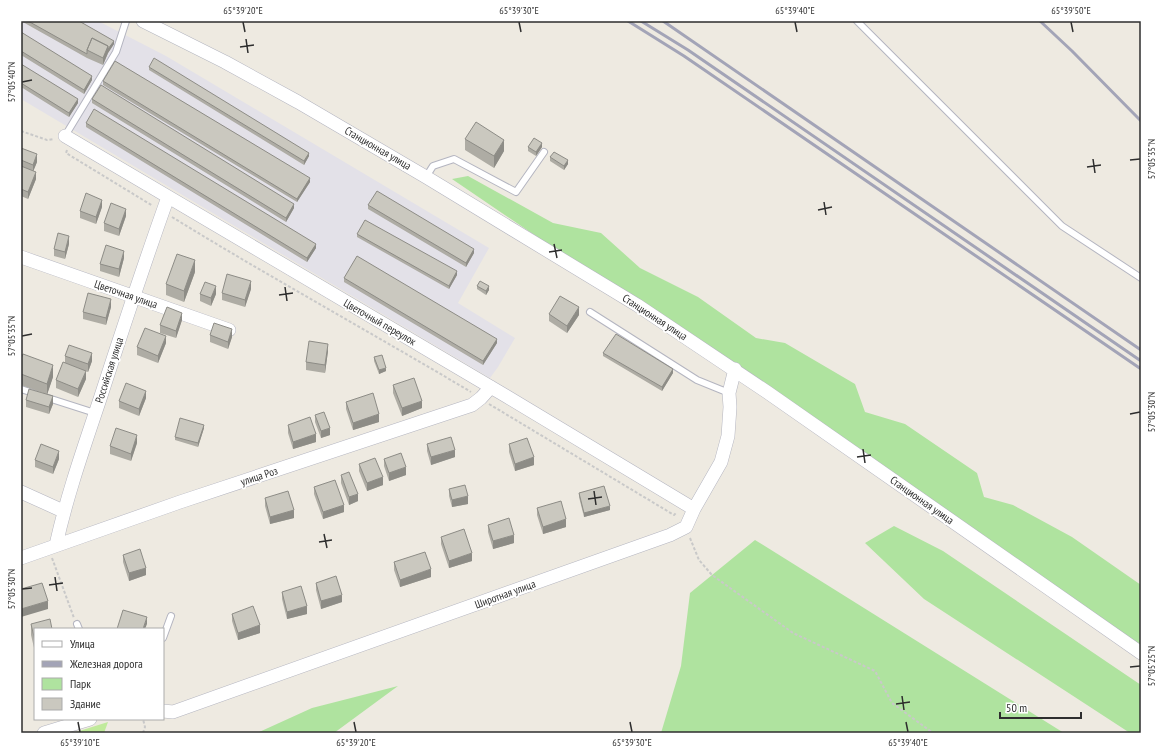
<svg xmlns="http://www.w3.org/2000/svg" width="1162" height="754" viewBox="0 0 1162 754" font-family="'PT Sans Narrow',sans-serif">
<rect width="100%" height="100%" fill="#eeeae1"/>
<path fill="#e3e1e8" d="M21,21H98L166,56L489,248L458,303L515,338L498,367L490,378L21,99Z"/>
<path fill="#afe39f" d="M468,176L553,223L601,233L640,268L698,297L756,338L785,343L855,384L865,412L905,424L977,473L984,497L1013,505L1072,537L1141,585V648L452,179Z
M894,526L943,551L1141,685V733H1130L924,599L865,543Z
M755,540L1064,733H661L681,666L690,593Z
M398,686L334,733H257L312,708Z"/>
<path fill="#c0ea9b" d="M108,722L104,733H73Z"/>
<g fill="none" stroke-linecap="round" stroke-linejoin="round">
<g stroke="#b4b5c0" stroke-width="8">
<path id="service" d="M857,21L1062,226L1141,278
M65,136L116,52L126,21
M426,177L433,166L454,159L516,192L544,152
M590,312L697,380L729,393
M21,389L36,394
M45,397L95,413
M77,624L79,629
M163,638L171,616"/>
</g>
<g stroke="#b4b5c0" stroke-width="14">
<path id="minor" d="M143,21L225,62L298,102L426,177L637,305L767,392L1141,653
M65,136L506,396L694,509
M21,257L229,330
M21,492L63,511
M56,545C67,495 84,447 100,399C122,331 144,264 168,197
M21,558L180,502L472,405L481,398L491,387
M163,711L173,712L670,535L686,527L694,509L721,462L728,436L730,407L729,393L735,369
M44,733L90,719"/>
</g>
<path stroke="#c9c9c9" stroke-width="2" stroke-dasharray="3 2" stroke-linecap="butt" d="M21,131L47,140L54,139
M67,150L66,153L153,206
M172,217C271,278 372,333 471,392
M489,404L674,515L677,512
M690,538L699,560L712,575L793,633L875,671L892,703L933,733
M52,558L74,618
M143,733L145,727L143,719"/>
<use href="#service" stroke="#fff" stroke-width="6"/>
<use href="#minor" stroke="#fff" stroke-width="13"/>
<path stroke="#a3a4b7" stroke-width="3" d="M628,21L684,56L1141,369
M641,21L688,50L1141,361
M663,21L1141,350
M1040,21L1072,51L1141,121"/>
</g>
<path fill="#aeaca4" d="M21,21H79L114,44L108,53L103,65L87,58Z
M21,32L92,80L84,94L21,55Z
M21,64L78,103L69,117L21,87Z
M149,67L309,156L304,165L149,70Z
M103,81L310,182L297,202L103,85Z
M92,99L294,208L286,222L92,103Z
M86,123L316,248L307,262L86,127Z
M465,139L504,151L494,168L465,150Z
M528,147H542L536,156L528,151Z
M21,148L37,162L33,171L36,179L28,199L21,196Z
M550,157L568,164L564,170L550,161Z
M368,205L474,253L466,267L368,209Z
M102,207L96,224L80,218V211Z
M126,216L119,236L104,231V223Z
M357,234L457,275L449,289L357,237Z
M69,244L65,259L54,256V249Z
M124,258L119,277L100,271V264Z
M195,272L184,302L166,295V284Z
M344,278L497,343L483,365L344,282Z
M477,286L489,290L486,295L477,289Z
M251,289L245,307L222,300V293Z
M200,294H216L211,306L200,301Z
M111,307L106,325L83,319V312Z
M549,314L579,315L567,333L549,321Z
M182,320L176,338L160,333V325Z
M210,335L232,337L228,349L210,342Z
M166,343L158,363L137,355V347Z
M328,351L325,373L306,370V362Z
M603,353L673,373L662,391L603,356Z
M65,356L92,361L88,372L65,363Z
M374,357L386,371L379,374L374,361Z
M21,359L53,377L47,394L53,404L49,414L26,407V400L43,393L21,385Z
M86,379L78,397L56,388V380Z
M393,385L422,408L402,416L393,393Z
M146,398L139,416L119,408V401Z
M346,402L379,422L353,430L346,409Z
M315,415L330,435L321,438L315,422Z
M288,425L316,442L293,449L288,433Z
M204,428L198,447L175,440V437Z
M137,443L131,461L110,454V446Z
M427,444L455,457L431,465L427,451Z
M509,444L534,465L515,471L509,452Z
M59,459L53,474L35,467V460Z
M384,459L406,475L389,481L384,466Z
M359,464L383,485L367,491L359,471Z
M341,475L358,501L349,505L341,483Z
M314,487L344,512L323,519L314,494Z
M449,489L468,504L452,507L449,496Z
M579,493L610,510L584,517L579,497Z
M265,498L294,518L270,524L265,506Z
M537,508L566,527L543,534L537,515Z
M488,525L514,543L493,549L488,532Z
M441,537L472,561L449,568L441,544Z
M123,555L146,575L129,581L123,562Z
M394,562L431,577L400,587L394,570Z
M316,583L342,602L321,609L316,590Z
M282,592L307,614L287,619L282,599Z
M232,614L260,633L238,640L232,621Z
M31,624L35,629V652L31,635Z"/>
<path fill="#8d8c86" d="M114,41V44L108,53L103,65V58L108,46Z
M92,76V80L84,94V90Z
M78,99V103L69,117V113Z
M504,140V151L494,168V156Z
M542,143V147L536,156V152Z
M309,153V156L304,165V161Z
M37,154V162L33,172V165Z
M568,160V164L564,170V166Z
M36,172V179L28,199V192Z
M310,178V182L297,202V199Z
M102,200V207L96,224V217Z
M294,204V208L286,222V218Z
M126,209V216L119,236V229Z
M69,236V244L65,259V252Z
M316,244V248L307,262V258Z
M474,249V253L466,267V263Z
M124,251V258L119,277V269Z
M195,260V272L184,302V291Z
M457,271V275L449,289V286Z
M251,281V289L245,307V300Z
M216,286V294L211,306V298Z
M489,286V290L486,295V291Z
M111,299V307L106,325V318Z
M579,307V315L567,333V326Z
M182,313V320L176,338V331Z
M232,329V337L228,349V342Z
M166,336V343L158,363V356Z
M497,339V343L483,365V361Z
M328,344V351L325,373V365Z
M92,353V361L88,372V364Z
M53,365V377L47,395V384Z
M386,368V371L379,374V370Z
M673,369V373L662,391V387Z
M86,371V379L78,397V389Z
M146,391V398L139,416V409Z
M53,396V404L49,414V407Z
M422,401V408L402,416V408Z
M379,414V422L353,430V423Z
M204,425V428L198,447V443Z
M330,428V435L321,438V431Z
M316,434V442L293,449V442Z
M137,435V443L131,461V454Z
M455,450V457L431,465V457Z
M59,451V459L53,474V467Z
M534,457V465L515,471V464Z
M406,467V475L389,481V473Z
M383,477V485L367,491V483Z
M358,494V501L349,505V497Z
M468,496V504L452,507V500Z
M344,505V512L323,519V512Z
M610,506V510L584,517V513Z
M294,510V518L270,524V517Z
M566,519V527L543,534V527Z
M514,535V543L493,549V541Z
M472,553V561L449,568V561Z
M146,568V575L129,581V573Z
M431,569V577L400,587V580Z
M342,595V602L321,609V601Z
M48,601V609L21,617V609Z
M307,606V614L287,619V612Z
M147,617V624L145,629H143Z
M260,625V633L238,640V633Z"/>
<path fill="#cac8bf" stroke="#8d8c86" d="M28,21H79L114,41L108,49V46L92,38L87,50V54Z
M21,32L92,76L84,90L21,51Z
M92,38L108,46L103,58L87,50Z
M154,58L309,153L304,161L149,67Z
M115,61L310,178L297,199L103,81Z
M21,64L78,99L69,113L21,83Z
M101,85L294,204L286,218L92,99Z
M94,109L316,244L307,258L86,123Z
M476,122L504,140L494,156L465,139Z
M534,138L542,143L536,152L528,147Z
M21,148L37,154L33,165L21,160Z
M554,152L568,160L564,166L550,157Z
M21,166L36,172L28,192L21,189Z
M377,191L474,249L466,263L368,205Z
M86,193L102,200L96,217L80,211Z
M111,203L126,209L119,229L104,223Z
M365,220L457,271L449,286L357,234Z
M58,233L69,236L65,252L54,249Z
M106,245L124,251L119,269L100,264Z
M177,254L195,260L184,291L166,284Z
M357,256L497,339L483,361L344,278Z
M227,274L251,281L245,300L222,293Z
M480,281L489,286L486,291L477,286Z
M205,282L216,286L211,298L200,294Z
M88,293L111,299L106,318L83,312Z
M560,296L579,307L567,326L549,314Z
M167,307L182,313L176,331L160,325Z
M214,323L232,329L228,342L210,335Z
M145,328L166,336L158,356L137,347Z
M616,334L673,369L662,387L603,353Z
M309,341L328,344L325,365L306,362Z
M69,345L92,353L88,364L65,356Z
M23,354L53,365L47,384L21,374V359Z
M382,355L386,368L379,370L374,357Z
M63,362L86,371L78,389L56,380Z
M414,378L422,401L402,408L393,385Z
M126,383L146,391L139,409L119,401Z
M29,389L53,396L49,407L26,400Z
M373,393L379,414L353,423L346,402Z
M324,412L330,428L321,431L315,415Z
M310,417L316,434L293,442L288,425Z
M180,418L204,425L198,443L175,437Z
M116,428L137,435L131,454L110,446Z
M451,437L455,450L431,457L427,444Z
M527,438L534,457L515,464L509,444Z
M41,444L59,451L53,467L35,460Z
M401,453L406,467L389,473L384,459Z
M375,458L383,477L367,483L359,464Z
M349,472L358,494L349,497L341,475Z
M335,480L344,505L323,512L314,487Z
M465,485L468,496L452,500L449,489Z
M604,486L610,506L584,513L579,493Z
M288,491L294,510L270,517L265,498Z
M561,501L566,519L543,527L537,508Z
M509,518L514,535L493,541L488,525Z
M464,529L472,553L449,561L441,537Z
M140,549L146,568L129,573L123,555Z
M425,552L431,569L400,580L394,562Z
M336,576L342,595L321,601L316,583Z
M42,583L48,601L21,609V589Z
M301,586L307,606L287,612L282,592Z
M253,606L260,625L238,633L232,614Z
M123,610L147,617L143,629H117Z
M50,619L52,629H35V641L31,624Z"/>
<path fill="none" stroke="#2e2e2e" stroke-width="1.5" d="M243,22L245,32M519,22L521,32M795,22L797,32M1071,22L1073,32M246,39L248,53M240,47L254,45M22,82L32,80M1093,159L1095,173M1130,160L1140,159M1087,167L1101,165M824,202L826,215M818,210L832,207M554,244L557,258M549,252L562,250M285,287L287,301M279,295L293,293M22,336L32,334M1130,414L1140,412M863,449L865,463M857,457L871,455M594,491L596,505M588,499L602,497M324,534L327,548M319,542L332,540M55,577L57,591M49,585L63,583M22,589L32,588M1130,667L1140,666M902,696L904,710M896,704L910,702M78,722L80,732M354,722L356,732M630,722L632,732M906,722L908,732"/>
<g text-anchor="middle" dominant-baseline="central" stroke-width="3.5" stroke-linejoin="round" paint-order="stroke">
<g font-size="11" fill="#2e2e2e" stroke="#fff">
<text transform="translate(378 148) rotate(30)">Станционная улица</text>
<text transform="translate(126 294) rotate(19)">Цветочная улица</text>
<text transform="translate(655 317) rotate(33)">Станционная улица</text>
<text transform="translate(380 322) rotate(30)">Цветочный переулок</text>
<text transform="translate(109 370) rotate(-72)">Российская улица</text>
<text transform="translate(259 476) rotate(-18)">улица Роз</text>
<text transform="translate(922 500) rotate(35)">Станционная улица</text>
<text transform="translate(505 594) rotate(-20)">Широтная улица</text>
</g>
</g>
<rect width="1162" height="754" fill="none" stroke="#ffffff" stroke-width="44"/>
<rect x="34" y="628" width="130" height="92" fill="#ffffff" stroke="#ababab"/>
<rect x="42" y="641" width="20" height="6" fill="#ffffff" stroke="#ababab"/>
<text x="70" y="648" font-size="12" fill="#2e2e2e">Улица</text>
<rect x="42" y="661" width="20" height="6" fill="#a3a4b7" stroke="#ababab"/>
<text x="70" y="668" font-size="12" fill="#2e2e2e">Железная дорога</text>
<rect x="42" y="678" width="20" height="12" fill="#afe39f" stroke="#ababab"/>
<text x="70" y="688" font-size="12" fill="#2e2e2e">Парк</text>
<rect x="42" y="698" width="20" height="12" fill="#cac8bf" stroke="#ababab"/>
<text x="70" y="708" font-size="12" fill="#2e2e2e">Здание</text>
<path d="M1000 712v6h81v-6" fill="none" stroke="#2e2e2e" stroke-width="2"/>
<text x="1006" y="712" font-size="12" fill="#2e2e2e" stroke="#ffffff" stroke-width="3" paint-order="stroke">50 m</text>
<rect x="22" y="22" width="1118" height="710" fill="none" stroke="#2e2e2e" stroke-width="1.5"/>
<g font-size="10" text-anchor="middle" fill="#2e2e2e">
<text x="243" y="14">65°39'20"E</text>
<text x="519" y="14">65°39'30"E</text>
<text x="795" y="14">65°39'40"E</text>
<text x="1071" y="14">65°39'50"E</text>
<text transform="translate(11 82) rotate(-90)" y="4">57°05'40"N</text>
<text transform="translate(1151 159) rotate(-90)" y="4">57°05'35"N</text>
<text transform="translate(11 336) rotate(-90)" y="4">57°05'35"N</text>
<text transform="translate(1151 412) rotate(-90)" y="4">57°05'30"N</text>
<text transform="translate(11 589) rotate(-90)" y="4">57°05'30"N</text>
<text transform="translate(1151 666) rotate(-90)" y="4">57°05'25"N</text>
<text x="80" y="746">65°39'10"E</text>
<text x="356" y="746">65°39'20"E</text>
<text x="632" y="746">65°39'30"E</text>
<text x="908" y="746">65°39'40"E</text>
</g>
</svg>
